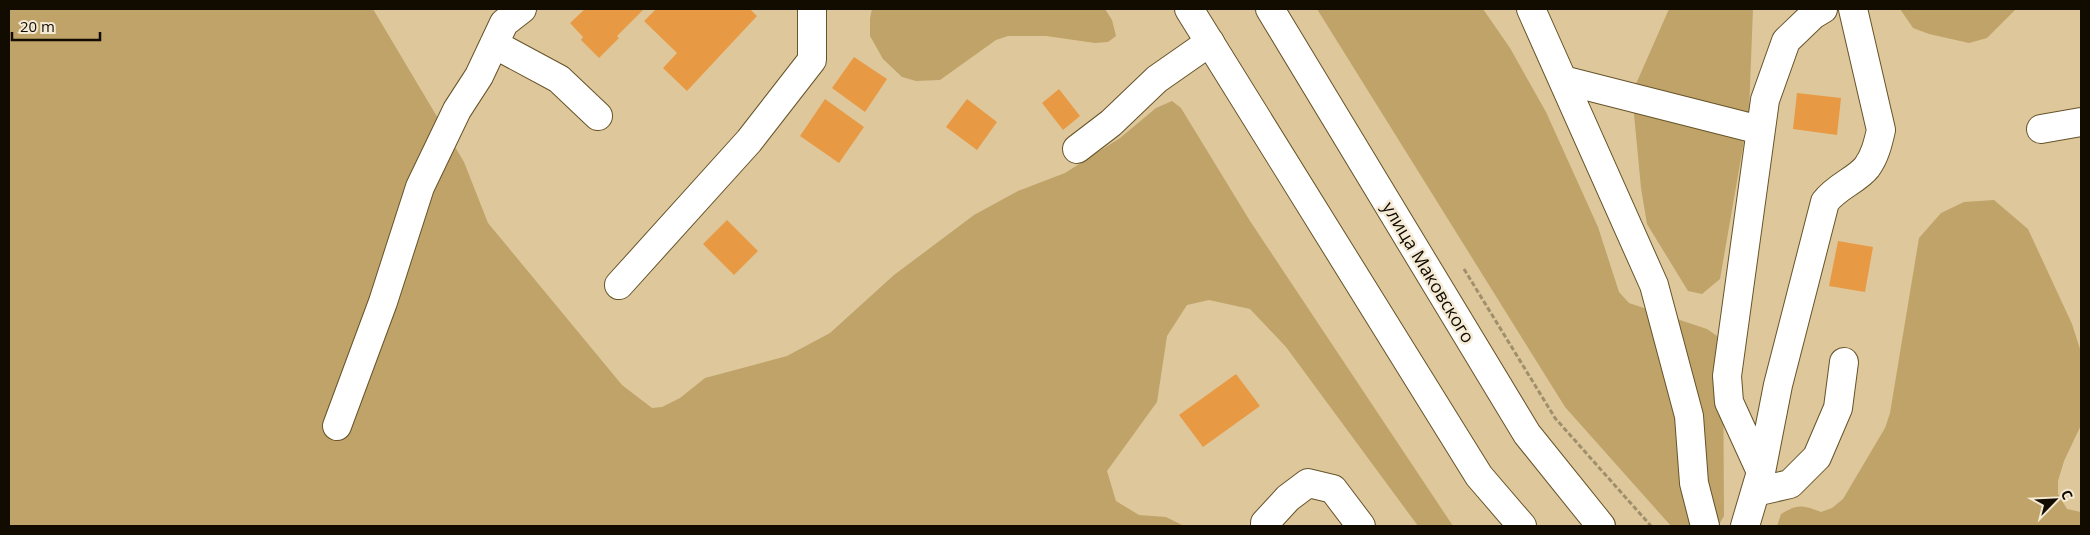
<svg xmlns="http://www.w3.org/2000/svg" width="2090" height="535" viewBox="0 0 2090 535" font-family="'Open Sans',sans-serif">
<rect width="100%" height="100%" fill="#dec89b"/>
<path fill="#bfa368" d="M9,9H373L464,162L488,223L622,385L652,408L662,407L680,398L705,378L787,356L830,333L894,275L974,215L1018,191L1065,173L1120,138L1156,108L1172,101L1181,108L1250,221L1453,526H1418L1286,347L1250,309L1209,300L1187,305L1167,336L1157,402L1107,471L1116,501L1139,515L1166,517L1184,526H9Z
M872,9H1105L1112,20L1116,36L1108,42L1095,43L1046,36H1008L996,40L940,80L916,81L902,77L883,59L870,36V18Z
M1317,9H1483L1510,48L1546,112L1598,227L1619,292L1629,303L1707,329L1717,336L1723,347L1724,516L1718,526H1671L1565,407Z
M1669,9H1753L1749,112L1720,279L1702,294L1688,291L1647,224L1641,188L1632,93Z
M1900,9H2016L1987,38L1969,43L1929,34L1913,28Z
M1994,200L2028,229L2072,324L2081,352V425L2064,461L2058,481V494L2067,509L2081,512V526H1777L1781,514C1798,504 1803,505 1821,512L1832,508L1843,499L1885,428L1890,413L1919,238L1941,213L1964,202Z"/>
<path fill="#e89944" d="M585,9H644L617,36L619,38L599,58L581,40L583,37L570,23Z
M656,9H750L757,16L687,91L663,68L677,53L644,21Z
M854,57L887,79L865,112L832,88Z
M1059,89L1080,116L1063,130L1042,103Z
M1797,93L1841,98L1837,135L1793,129Z
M825,99L864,127L839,163L800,136Z
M967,99L997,122L977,150L946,127Z
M727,220L758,251L734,275L703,244Z
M1838,241L1873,247L1865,292L1829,286Z
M1236,374L1260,406L1203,447L1179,415Z"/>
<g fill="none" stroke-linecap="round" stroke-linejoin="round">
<g stroke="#665329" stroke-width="30">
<path id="minor" d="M1531,9L1654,285L1689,416L1694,483L1705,526
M494,44L559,79L598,116
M1563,80L1760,130
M2041,129L2081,122
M1077,149L1111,123L1157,79L1210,42
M619,285L749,141L812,60V9
M337,426L383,302L420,187L457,110L479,76L504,23L522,9
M1761,472L1729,402L1727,376L1765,100L1786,41L1813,15L1823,9
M1755,492L1790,484L1817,457L1838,408L1844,362
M1265,526V523L1288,498L1308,483L1333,489L1361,526
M1745,526L1761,472L1778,385L1825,202C1837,186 1857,180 1867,167C1875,156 1878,143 1881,130L1853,9"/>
</g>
<g stroke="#665329" stroke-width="30">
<path id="highway" d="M1189,9L1479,476L1522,526
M1270,9L1527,434L1601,526"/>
</g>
<path stroke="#a08f6c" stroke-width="3" stroke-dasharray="5 2.5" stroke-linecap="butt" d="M1464,269L1555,418L1651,526"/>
<use href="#minor" stroke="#fff" stroke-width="28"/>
<use href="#highway" stroke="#fff" stroke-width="28"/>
</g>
<g text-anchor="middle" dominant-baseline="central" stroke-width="5" stroke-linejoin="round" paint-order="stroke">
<g font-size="18" fill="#120b00" stroke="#f5ead4">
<text transform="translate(1429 272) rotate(59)">улица Маковского</text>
</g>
</g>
<rect width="2090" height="535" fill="none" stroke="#120b00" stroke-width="20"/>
<g transform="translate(2055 500) rotate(66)" stroke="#f5ead4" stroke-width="4" paint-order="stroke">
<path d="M0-4L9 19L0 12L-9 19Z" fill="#120b00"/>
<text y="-8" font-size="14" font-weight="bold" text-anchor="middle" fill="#120b00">С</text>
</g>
<path d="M12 32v8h88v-8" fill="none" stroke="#120b00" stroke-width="2.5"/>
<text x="20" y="32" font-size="15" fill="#120b00" stroke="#f5ead4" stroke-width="4" paint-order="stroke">20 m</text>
</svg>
